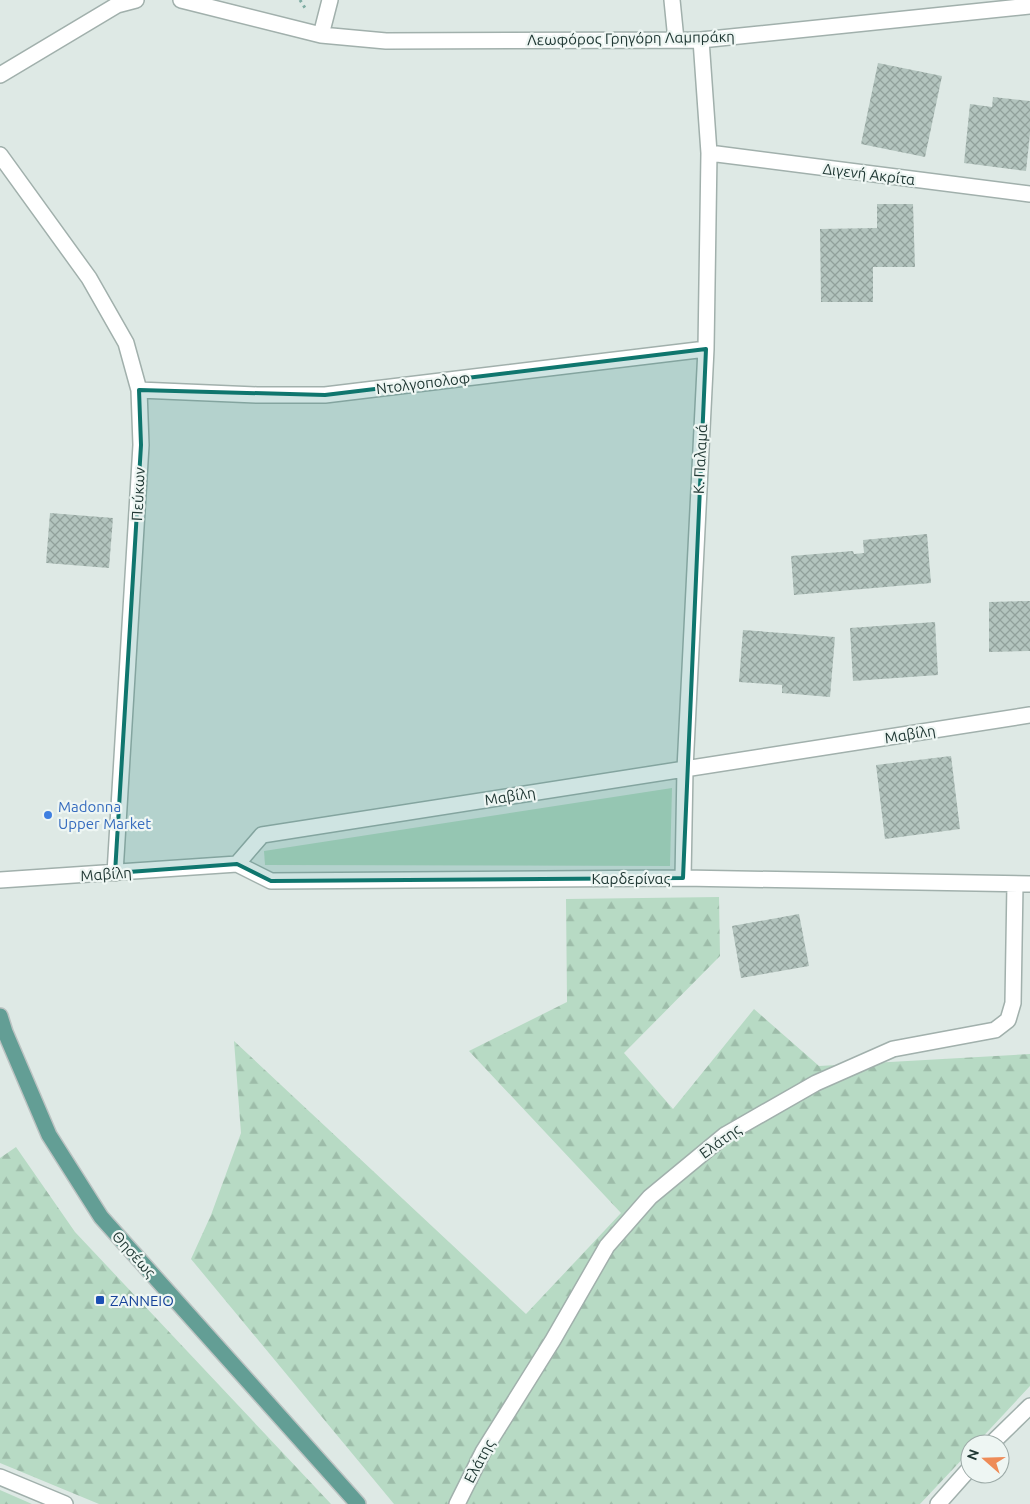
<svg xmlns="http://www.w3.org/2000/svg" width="1030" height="1504" viewBox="0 0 1030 1504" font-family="Ubuntu,sans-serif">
<defs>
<pattern id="forest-firs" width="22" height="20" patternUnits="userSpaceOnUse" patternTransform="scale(1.25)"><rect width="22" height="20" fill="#b7dac4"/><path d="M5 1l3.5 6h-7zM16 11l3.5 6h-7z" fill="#9dbca9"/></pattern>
<pattern id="building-cross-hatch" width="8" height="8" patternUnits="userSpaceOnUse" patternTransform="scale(1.25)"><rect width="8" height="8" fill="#b3c4be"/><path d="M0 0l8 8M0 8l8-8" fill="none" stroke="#91a09b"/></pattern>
</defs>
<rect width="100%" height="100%" fill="#dee9e5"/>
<path fill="#b7dac4" d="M672,788L670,866L265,865L264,851Z"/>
<path fill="url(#forest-firs)" d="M719,897L720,956L624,1053L673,1109L754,1009L819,1066L1030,1054V1386L976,1444H970V1451L920,1504H394L191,1259L211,1215L241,1133L234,1041L526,1314L621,1213L469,1051L567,1002L566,899Z
M16,1147L75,1232L331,1504H99L0,1463V1158Z
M0,1490L32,1504H0Z"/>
<path fill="url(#building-cross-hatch)" d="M878,63L942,76L925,157L861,144Z
M993,97L1030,101V134L1026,171L964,163L970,104L992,107Z
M877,204H913L915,267H873V302H821L820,229L877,228Z
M50,513L113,518L109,568L46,563Z
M927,534L931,583L794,595L791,556L853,551L854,554L864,553L863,540Z
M1030,601V651L989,652V602Z
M935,622L938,675L853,681L850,628Z
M743,630L835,637L830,697L782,693V685L739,682Z
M951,756L960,829L885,839L876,765Z
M799,914L809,966L741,978L732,926Z"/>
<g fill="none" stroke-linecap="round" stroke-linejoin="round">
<g stroke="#a1b0ac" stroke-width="18">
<path id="street" d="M181,0L321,35L386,41L701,40L1030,6
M672,0L676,40
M321,35L330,0
M0,75L117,5L136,0
M709,153L1030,194
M0,155L89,278L126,343L139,390L141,445L115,873
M139,390L257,395H325L706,349
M237,864L271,881L683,878L1030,884
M683,878L685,769L706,349L709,153L701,40
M0,880L237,864L262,835L1030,715
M991,1444L1030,1406
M0,1477L65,1504
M457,1504L483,1452L553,1340L607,1246L650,1197L725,1135L816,1083L893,1049L995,1030L1008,1020L1013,1003L1015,884
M938,1504L970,1468"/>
</g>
<g stroke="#bcc3c2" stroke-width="18">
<path id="primary" d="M0,1016L5,1032L49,1135L101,1217L358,1504"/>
</g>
<path stroke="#7faca3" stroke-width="3" stroke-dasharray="2.5 4" stroke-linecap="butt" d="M300,0L307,11"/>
<use href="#street" stroke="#fff" stroke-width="15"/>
<use href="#primary" stroke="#639e95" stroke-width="15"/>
</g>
<path fill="#0f766e" fill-opacity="0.2" stroke="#0f766e" stroke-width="4" stroke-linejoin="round" d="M706,349L683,878L271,881L237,864L115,873L141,445L139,390L325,395Z"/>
<circle fill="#3f7fe0" stroke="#eef6f3" stroke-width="2" cx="48" cy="815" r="5"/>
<rect fill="#1a4fb4" stroke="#eef6f3" stroke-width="2" x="95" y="1295" width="10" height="10" rx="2.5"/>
<g text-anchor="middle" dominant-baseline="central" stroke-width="4.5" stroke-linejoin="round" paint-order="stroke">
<g font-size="15" fill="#203834" stroke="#eef6f3">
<text transform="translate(631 38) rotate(-1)">Λεωφόρος Γρηγόρη Λαμπράκη</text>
<text transform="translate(869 174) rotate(7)">Διγενή Ακρίτα</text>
<text transform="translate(423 383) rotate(-7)">Ντολγοπολοφ</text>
<text transform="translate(700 459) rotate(-87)">Κ. Παλαμά</text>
<text transform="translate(138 494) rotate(-87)">Πεύκων</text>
<text transform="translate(910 734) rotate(-9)">Μαβίλη</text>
<text transform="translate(510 796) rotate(-9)">Μαβίλη</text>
<text transform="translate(106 874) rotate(-4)">Μαβίλη</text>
<text x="631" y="878">Καρδερίνας</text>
<text transform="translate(720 1141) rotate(-36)">Ελάτης</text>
<text transform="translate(134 1254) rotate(48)">Θησέως</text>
<text transform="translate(479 1461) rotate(-62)">Ελάτης</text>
</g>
<g font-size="15" fill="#366cbe" stroke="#eef6f3" text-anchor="start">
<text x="58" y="806">Madonna<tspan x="58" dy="17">Upper Market</tspan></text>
</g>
<g font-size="15" fill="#164399" stroke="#eef6f3" text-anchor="start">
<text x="110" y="1300">ΖΑΝΝΕΙΟ</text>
</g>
</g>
<g transform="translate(985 1459) rotate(290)"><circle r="24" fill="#eef6f3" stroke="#9caaa7"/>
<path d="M0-4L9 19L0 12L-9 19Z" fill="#ee8b57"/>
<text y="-8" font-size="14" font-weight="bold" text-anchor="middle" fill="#203834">N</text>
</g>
</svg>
